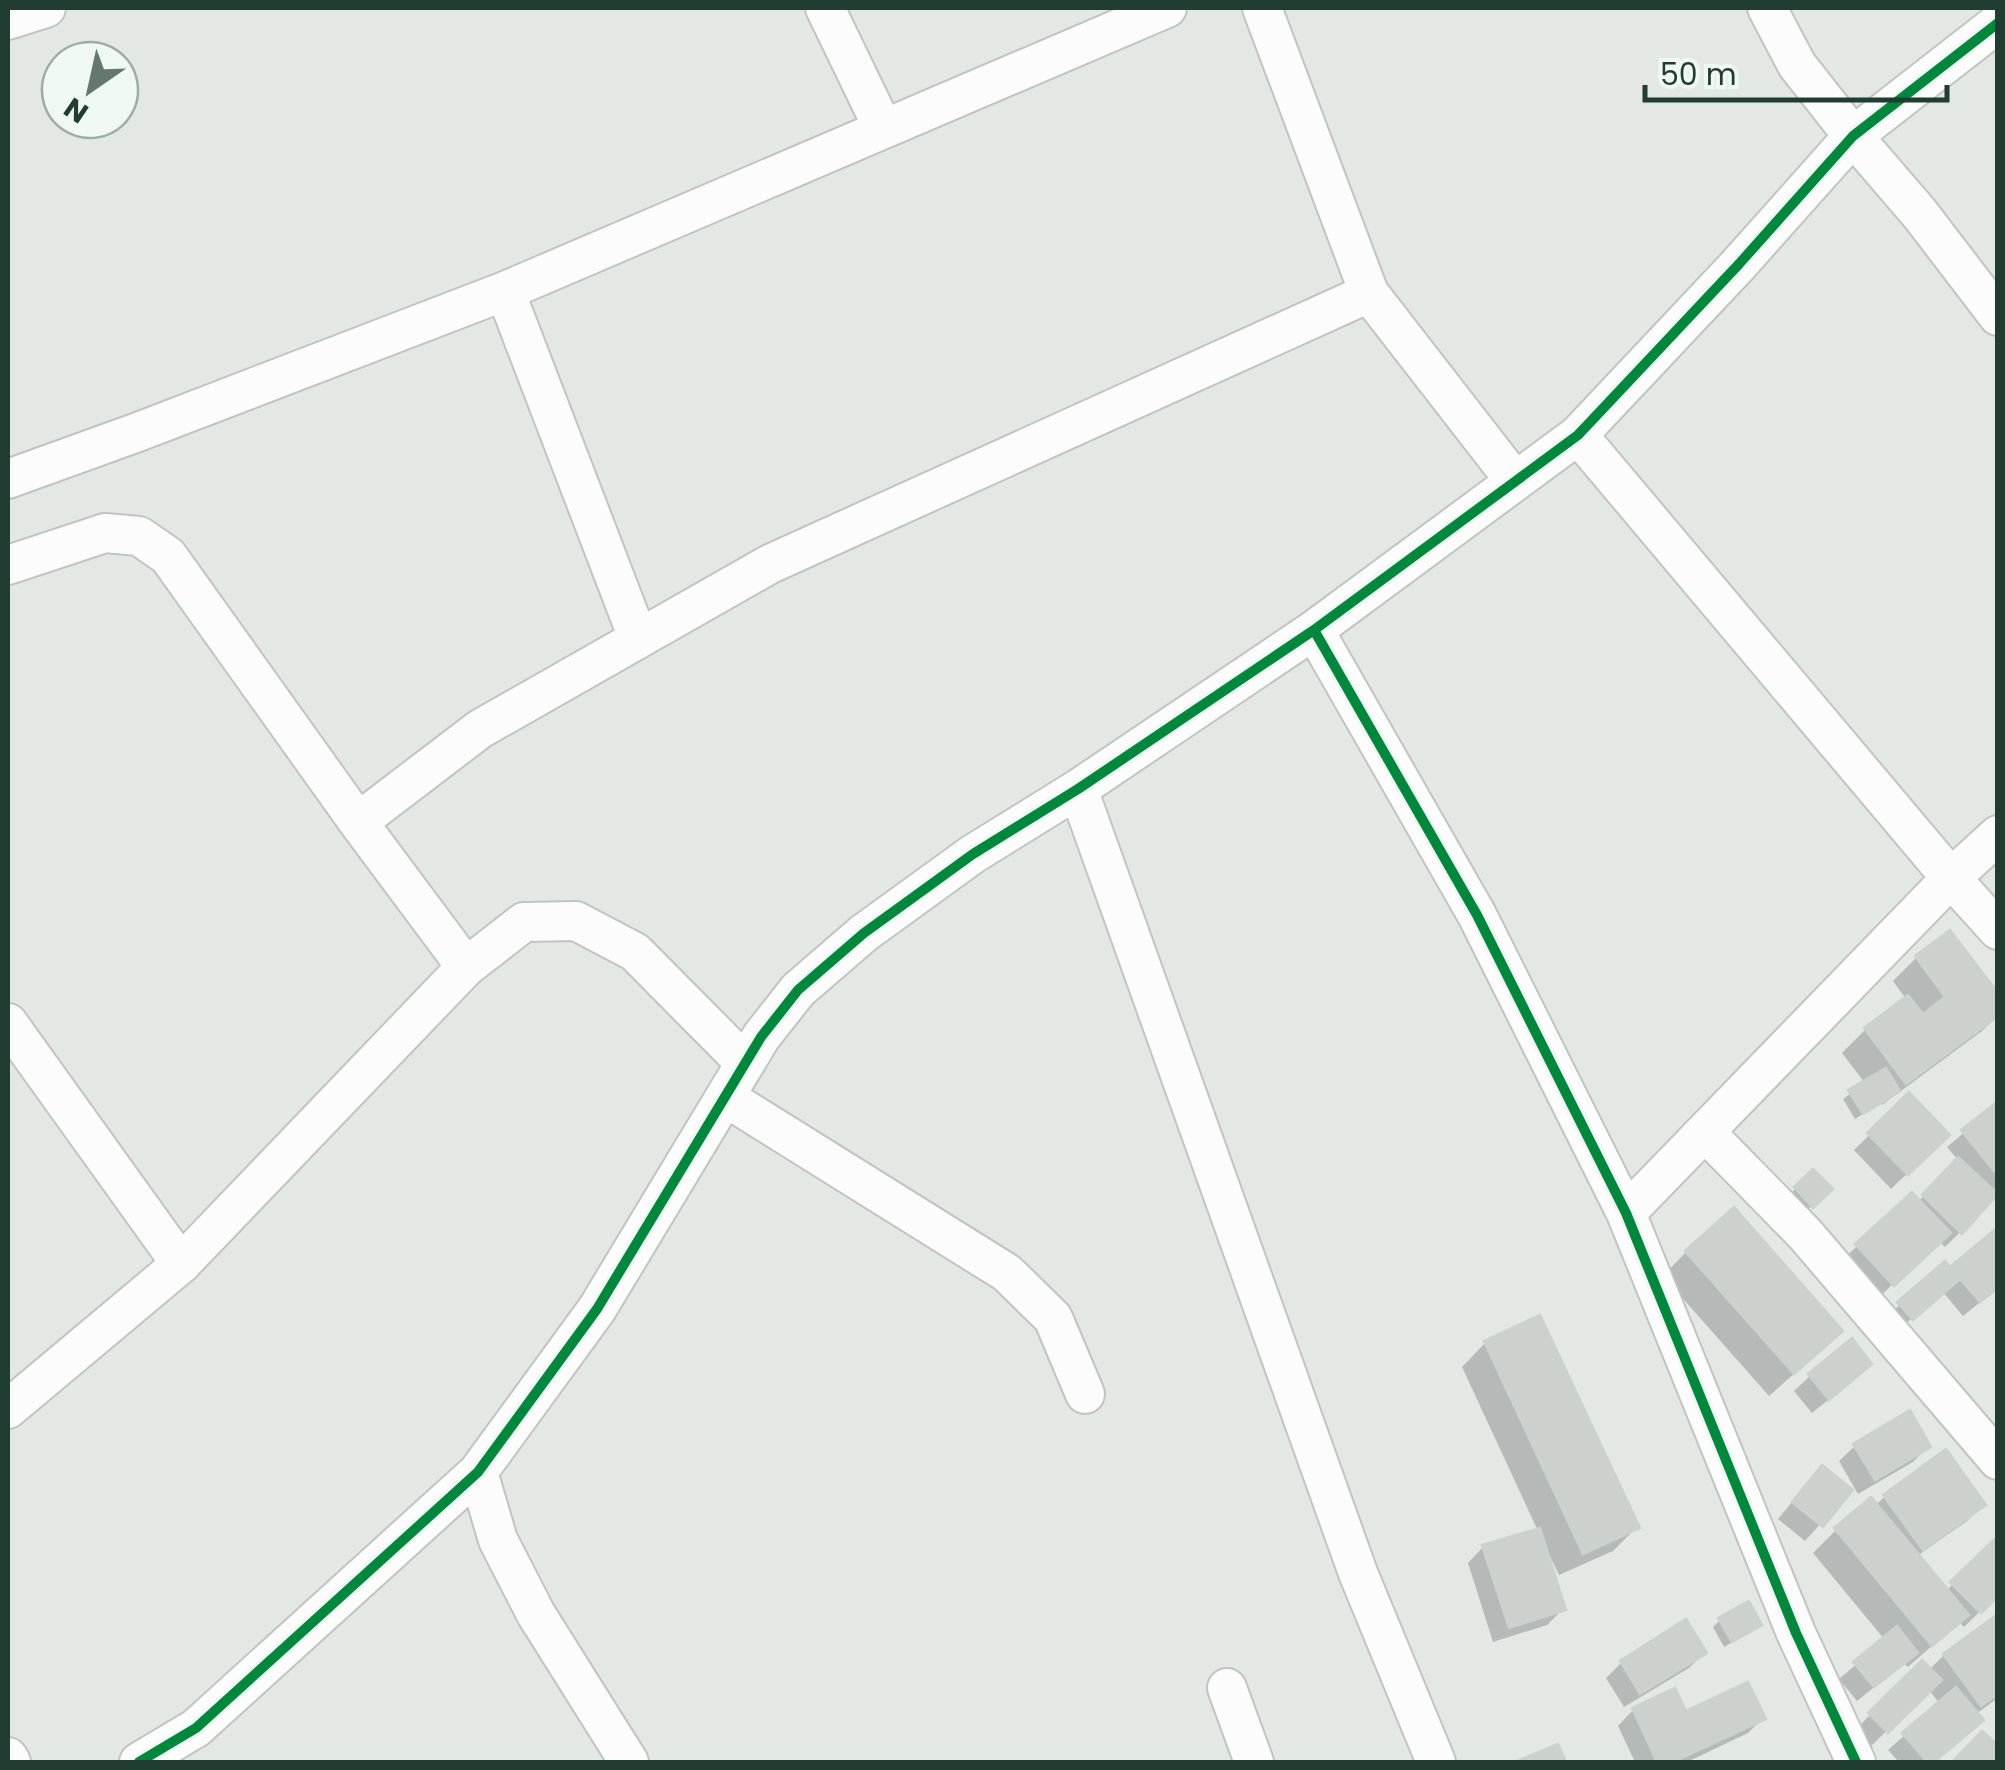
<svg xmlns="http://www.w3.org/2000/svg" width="2005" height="1770" viewBox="0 0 2005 1770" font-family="Poppins,sans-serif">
<rect width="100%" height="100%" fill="#e3e8e5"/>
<path fill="#0003" d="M1916,958L1998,1015L1982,1031L1882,1105L1880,1103L1855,1119L1843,1099L1865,1083L1842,1053L1865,1030L1906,999L1893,981Z
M1909,1096L1947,1135L1891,1189L1854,1150Z
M1998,1104V1195L1945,1247L1939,1241L1877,1299L1842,1261L1857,1246L1918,1202L1958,1160L1947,1147Z
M1813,1172L1829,1189L1804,1213L1788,1196Z
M1998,1231V1288L1963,1316L1943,1292L1904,1325L1892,1311L1949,1271Z
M1686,1252L1816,1354L1769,1396L1663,1276Z
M1485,1343L1637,1527L1613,1551L1559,1575L1549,1554L1546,1555L1563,1609L1547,1625L1493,1642L1468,1563L1483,1547L1538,1531L1462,1367Z
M1810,1376L1854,1379L1812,1413L1794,1391Z
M1855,1446H1928L1913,1462L1858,1494L1839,1461Z
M1807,1484L1850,1491L1805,1541L1778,1519Z
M1884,1497L1983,1505L1967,1521L1917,1556L1946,1591L1998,1540V1594L1964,1627L1959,1622L1908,1667L1904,1663L1857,1701L1839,1679L1885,1640L1813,1553L1836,1530L1875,1506Z
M1998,1617V1698L1976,1714L1966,1735L1933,1762H1899L1888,1750L1940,1704L1929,1690L1871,1746L1855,1730L1922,1663L1929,1670L1944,1655Z
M1720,1620L1759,1624L1752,1631L1724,1647L1713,1627Z
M1704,1653L1689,1668L1624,1707L1606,1678L1621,1663Z
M1633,1710L1685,1714L1763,1718L1748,1733L1687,1762H1635L1618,1726Z"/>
<path fill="#ccd1ce" stroke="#cbd1ce" stroke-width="2.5" d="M1950,930L1998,993V1016L1906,1084L1864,1028L1908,995L1923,1014L1945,997L1915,956Z
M1886,1068L1900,1091L1863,1114L1848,1090Z
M1909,1092L1950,1135L1908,1175L1867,1133Z
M1998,1101V1176L1961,1130Z
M1958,1157L1998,1194L1962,1234L1922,1195Z
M1813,1169L1833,1189L1813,1208L1794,1187Z
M1912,1192L1951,1233L1894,1286L1855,1244Z
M1734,1207L1843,1331L1794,1374L1685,1251Z
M1998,1227V1288L1980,1302L1950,1267Z
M1945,1261L1960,1279L1913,1320L1897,1302Z
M1540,1315L1640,1528L1583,1554L1484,1341Z
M1852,1338L1872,1364L1829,1400L1808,1374Z
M1910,1410L1931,1447L1875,1480L1853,1444Z
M1946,1449L1986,1505L1923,1550L1883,1495Z
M1822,1465L1853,1490L1823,1527L1792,1502Z
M1871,1497L1969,1615L1932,1646L1834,1528Z
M1540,1528L1566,1610L1509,1628L1482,1545Z
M1998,1536V1597L1981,1613L1950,1582Z
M1749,1601L1762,1625L1732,1642L1718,1618Z
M1998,1614V1694L1981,1706L1943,1654Z
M1686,1619L1707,1653L1640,1694L1620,1661Z
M1897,1626L1918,1653L1874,1687L1853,1662Z
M1922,1660L1942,1680L1888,1733L1868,1713Z
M1748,1682L1766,1719L1673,1762H1657L1632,1708L1675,1688L1686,1711Z
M1956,1687L1984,1720L1934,1762H1927L1902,1733Z
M1982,1731L1998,1745V1762H1952Z
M1558,1744L1566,1762H1515Z"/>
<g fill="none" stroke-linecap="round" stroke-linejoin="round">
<g stroke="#c0c5c2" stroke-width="42">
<path id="minor" d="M825,8L883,128
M1262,8L1369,293L1515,481
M1767,8L1797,65L1853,136L1920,214L1998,316
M8,20L46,8
M505,291L638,638
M1578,435L1951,878L1998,930
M8,479L138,432L505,291L1167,8
M8,565L105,533L139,536L168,556L358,822L466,967
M1314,630L1477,915L1626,1213L1796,1633L1856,1762
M1078,789L1358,1573L1436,1762
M358,822L480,729L770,564L1369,293
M8,1023L181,1264
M725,1097L1007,1273L1053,1318L1085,1394
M1705,1132L1805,1234L1998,1460
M1626,1213L1951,878L1998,835
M8,1409L181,1264L466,967L524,922L576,921L635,952L745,1063
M478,1472L498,1540L536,1614L629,1762
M1227,1688L1254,1762
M8,1757L11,1762
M139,1762L196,1728L478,1472L597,1309L761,1037L798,990L864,933L973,854L1078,789L1314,630L1578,435L1739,264L1853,136L1998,23"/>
</g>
<use href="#minor" stroke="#fbfcfb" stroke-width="38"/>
<g stroke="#f0f8f3" stroke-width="16">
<path id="cycleway" d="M1314,630L1477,915L1626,1213L1796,1633L1856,1762
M139,1762L196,1728L478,1472L597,1309L761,1037L798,990L864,933L973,854L1078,789L1314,630L1578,435L1739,264L1853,136L1998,23"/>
</g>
<use href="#cycleway" stroke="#00873e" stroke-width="10"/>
</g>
<rect width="2005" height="1770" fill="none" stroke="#213c31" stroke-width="20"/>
<g transform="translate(90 90) rotate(214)"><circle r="48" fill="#f0f8f3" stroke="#9dada5" stroke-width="2.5"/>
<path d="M0-8L18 38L0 25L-18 38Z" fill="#657870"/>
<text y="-15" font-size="28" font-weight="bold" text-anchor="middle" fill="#213c31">N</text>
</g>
<path d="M1645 85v15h302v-15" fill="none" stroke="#213c31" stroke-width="5"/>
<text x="1660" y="85" font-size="30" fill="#213c31" stroke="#f0f8f3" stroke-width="8" paint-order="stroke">50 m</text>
</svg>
